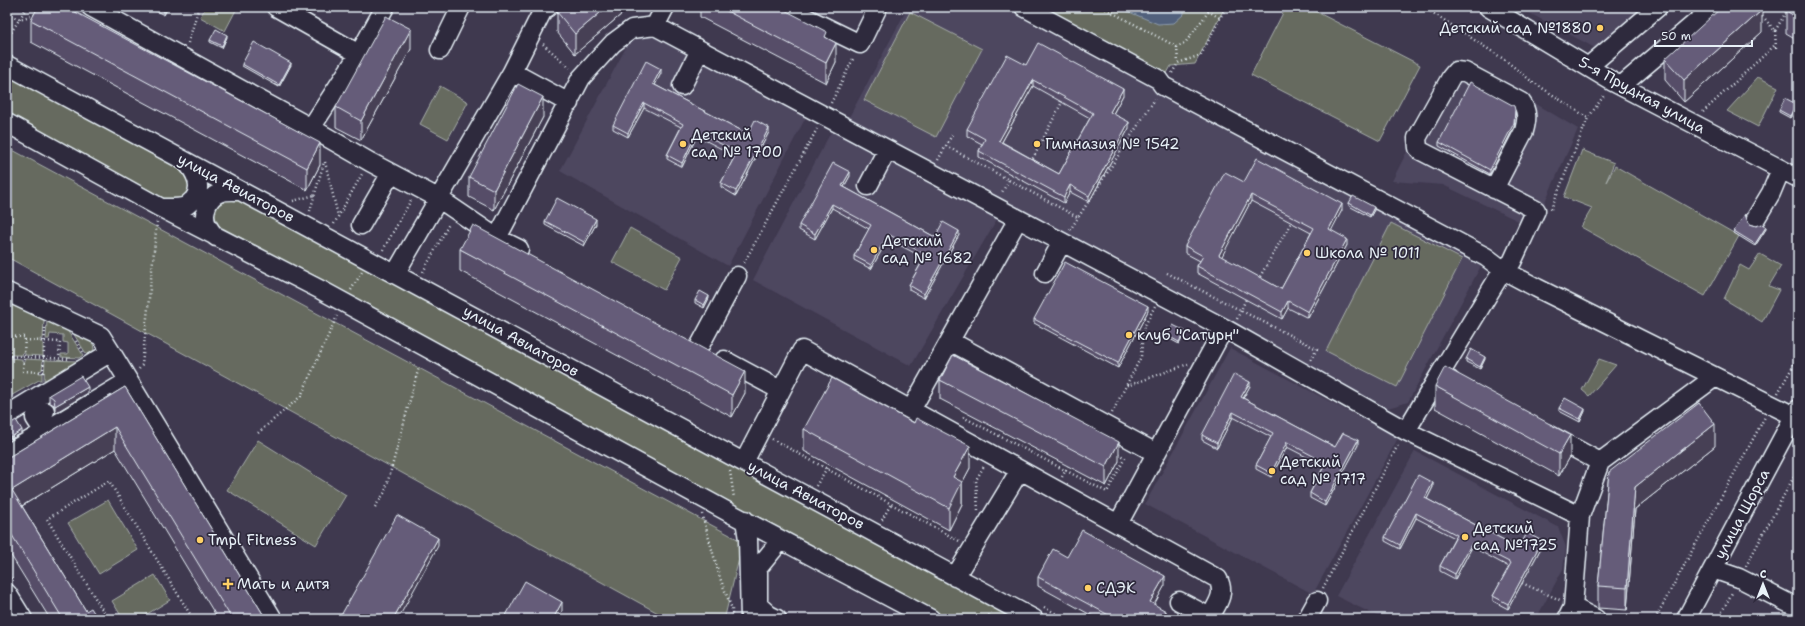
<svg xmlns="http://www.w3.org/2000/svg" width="1805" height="626" viewBox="0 0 1805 626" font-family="'Shantell Sans',sans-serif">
<rect width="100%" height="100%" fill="#3f394f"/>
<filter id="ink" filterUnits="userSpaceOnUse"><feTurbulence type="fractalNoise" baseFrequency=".025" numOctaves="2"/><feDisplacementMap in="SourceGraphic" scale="8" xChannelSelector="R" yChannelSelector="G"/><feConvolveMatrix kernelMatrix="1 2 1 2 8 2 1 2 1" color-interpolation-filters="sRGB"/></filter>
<g filter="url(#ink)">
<path fill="#4d465f" d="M908,7H937L946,11L948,7H1039L1490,249L1408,402L1388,408L1232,327L847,121Z
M1518,7H1665L1597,49Z
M655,34L782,100L806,117L728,266L560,171L631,38Z
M1465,61L1578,129L1533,228L1443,185L1392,181L1451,65Z
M832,130L997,219L911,366L753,280Z
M1230,348L1398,438L1313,594L1145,504Z
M1415,451L1558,527L1566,547L1563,569L1536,619H1383L1336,596Z"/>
<path fill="#666b5e" stroke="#a7aeab" d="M206,7H231L236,10L225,31L200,17Z
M1034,7H1225L1195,64L1171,66L1165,77Z
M1286,7H1307L1420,65L1380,141L1251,75Z
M910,12L982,49L936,137L864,100Z
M7,72L187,174L192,183L190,194L173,203L7,114Z
M1758,77L1778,87L1758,127L1727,111Z
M440,86L468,102L448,139L420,124Z
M7,147L743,542L725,616L669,619L7,257Z
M1582,150L1614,163L1606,182L1615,166L1739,236L1705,296L1581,227L1592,208L1564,197Z
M227,197H239L1020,619H947L219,226L214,215L216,203Z
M1391,223L1462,259L1397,387L1326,351Z
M630,228L682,257L664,290L612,262Z
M1760,254L1781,266L1769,286L1779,290L1762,322L1724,299L1740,265L1749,270Z
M7,303L44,319L43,339H40V342H43V356L25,355V353L23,352L22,355H7Z
M47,320L67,330L83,355L79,358L61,357V354H68V343L63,342V335L50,334L49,339H46Z
M73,333L93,343L94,350L87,355Z
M7,358L22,359V362H25V359L43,360L42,370L39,371V373H42V380H39L7,398Z
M1599,359L1616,365L1589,396L1582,390Z
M45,360L78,361L47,380H44Z
M258,440L346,495L316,545L227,490Z
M108,500L138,550L99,574L68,523Z
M155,575L170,600L139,619H123L112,601Z"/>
<path fill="#51617b" stroke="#8d9bad" d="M1117,7H1184V14L1174,23L1158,24Z"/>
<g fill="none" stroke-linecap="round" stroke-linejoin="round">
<g stroke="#e8f1f8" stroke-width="21">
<path id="minor" d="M91,7L311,128L370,162L438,198L497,238
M276,7L359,54
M784,7L860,44L878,7
M1024,7L1158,79L1163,86L1486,257L1503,270L1537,288L1794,416
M1488,7L1613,82L1798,178
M655,26L665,7
M440,50L461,7
M7,65L1034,619
M1589,66L1658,7
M512,72L543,10L548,7
M682,86L700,50
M1621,86L1714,7
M7,123L161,208L321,290L730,513L931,619
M311,128L359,54L385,7
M868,186L887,150
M161,208C169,208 178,209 186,206C188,205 190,202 193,200C204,187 195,171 185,161
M1756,218L1771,193L1781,169
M361,225L391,173
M216,237C213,234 209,229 207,225C202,214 207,198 219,193C225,190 233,191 240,191
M519,249L497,238L581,78L613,43L632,29L655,26L1224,328L1406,431L1580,516
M1045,273L1062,242
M395,274L512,72L569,103
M7,292L101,336L111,352
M950,341L1156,453
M699,347L737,276
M724,360L780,390
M1440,374L1503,270L1512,262L1536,210L1421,151L1418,148L1417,138L1451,77L1456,71L1465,72L1521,102C1528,111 1527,120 1524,131L1494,189
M911,410L1018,219
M7,415L111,352L273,619
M1406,431L1440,374L1450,380
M44,432L35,418L45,411
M1548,434L1600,462
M7,454L128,381
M744,462L802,350L1218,579C1226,594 1217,604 1210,617L1179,601
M745,520L748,539L750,619
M1118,524L1224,328
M1713,569L1739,578L1798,608
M955,577L1020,470
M7,593L23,619
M1573,607L1580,516L1600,462L1715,377
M777,619L769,615L758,605V568L781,540
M1307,619L1317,601
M1567,619L1573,607L1596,619
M1686,619L1798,409"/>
</g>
<path stroke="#e8f1f8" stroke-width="2.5" stroke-dasharray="1 3" stroke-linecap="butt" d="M1102,7L1177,47L1185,43L1212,7
M1201,7L1220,18
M1424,7L1505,60L1530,80L1588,118
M1760,13L1775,31L1789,7
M7,14L20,19L37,14
M1775,31L1776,48
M7,39L27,7
M188,43L199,7
M543,44L570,68
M1177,47L1178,63
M1172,73L1178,63L1201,55L1226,7
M831,103L854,57
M1703,112L1776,44
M946,146L1009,180L1001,194
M938,160L952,135
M325,162L338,216
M1031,162L1062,102
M1009,180L1079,218
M293,201L315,195
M1551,209L1588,118L1605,94
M310,211L324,162
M334,224L362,174
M1070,230L1155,99
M383,250L411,200
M744,263L817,129
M423,272L449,224
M1167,273L1317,349L1310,361
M1258,280L1291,223
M351,290L362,272
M1237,319L1246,299
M7,336L25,337L23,371L44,372
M25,340L60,342L59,358
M76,341L83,352
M7,356L70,359
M139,369L142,365L157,222
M43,373L45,326
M1127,386L1188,364
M1778,393L1798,357
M1112,413L1141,357L1143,329L1155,306
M963,417L1107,492L1125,458L1117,453
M258,433L301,396L337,316
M772,439L961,542
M730,471L734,498
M1062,477L1068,466
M816,486L827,468
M375,507L385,492L419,367
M978,510L976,480L984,466
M702,514L720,578L732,609V619
M882,520L891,504
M1746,566L1798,469
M7,571L12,579
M1522,583L1560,600
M1323,588L1399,443
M1044,607L1066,619
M108,619L47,519L109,481L193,619
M987,619L991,612
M1655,619L1765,417
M1718,619L1733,591"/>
<use href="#minor" stroke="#2f2a3d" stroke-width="18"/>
</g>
<path fill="#574e68" stroke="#e8f1f8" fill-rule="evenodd" d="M148,7H168L164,15Z
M630,7L575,54L557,32V12Z
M700,7H779L827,38L836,62L826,83L700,17Z
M1798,7V40L1786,33V11Z
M31,20L320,165L307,190L31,42Z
M1762,32L1684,102L1665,80V59Z
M227,37L222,48L210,42V40Z
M411,49L361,140L336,127V107Z
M242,64L291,65L279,87L242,66Z
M1026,65L1123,95L1113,114L1129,128L1089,202L1070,192L1064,203L979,157V151L982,144L967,136V129ZM1033,86L1090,118L1059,174L1002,142Z
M661,73L655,85L748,134L769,132L736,196L721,187V183L735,156L697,136L682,167L667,159V155L681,127L644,108L628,137L613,129V125Z
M1796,106L1790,118L1779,112V110Z
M1515,114L1514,127L1490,174L1439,146V142Z
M543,117L494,210L469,197V177Z
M850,176L844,187L935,237L959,235L924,298L909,290V285L924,258L888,239L871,269L854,260V256L869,229L832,208L815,239L799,230V225Z
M1244,182L1342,210L1331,230L1347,245L1308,318L1288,308L1282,319L1197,273V266L1200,261L1185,253V246ZM1251,201L1311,233L1281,289L1221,257Z
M1349,203L1374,210L1370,217L1349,206Z
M1747,220L1750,224L1766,229L1755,246L1734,233V231Z
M545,221L596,224L584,246L545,225Z
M460,249L745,393L732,417L460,271Z
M709,298L704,308L695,303V300Z
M1148,311L1118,368L1034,323V319Z
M1185,333L1179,344L1168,338V336Z
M1466,359H1485L1480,369L1466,362Z
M940,380L1119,461L1106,486L940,399Z
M1250,386L1243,398L1335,447L1358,445L1325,506L1310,498V493L1324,466L1287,447L1271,477L1256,469V465L1271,437L1233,417L1217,448L1202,440V435Z
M1435,386L1570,457L1559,476L1435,408Z
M125,387L266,619H218L115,449L22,506L86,611L98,619H50L7,549V458Z
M88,393L55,413L54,405L49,402V395Z
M1559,408L1585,411L1580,422L1559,411Z
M7,426L22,433L11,439L7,433Z
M804,429L970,468L962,483V504L949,530L804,451Z
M1715,446L1635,509L1627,610L1598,608V586L1609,472Z
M1433,487L1427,499L1519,548L1542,546L1508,609L1493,601V596L1509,567L1472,547L1455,579L1440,571V566L1455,538L1416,518L1400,549L1385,541V537Z
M1067,557L1165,585L1154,604L1166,619H1098L1038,586V577Z"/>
<path fill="#474055" stroke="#e8f1f8" d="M166,7H168L164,15V11Z
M607,7H630L575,54V34Z
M1762,10V32L1684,102V80Z
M411,29V49L361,140V121Z
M227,35V37L222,48V46Z
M836,43V62L826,83V63Z
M291,63V65L279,87V85Z
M661,69V73L653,89V84Z
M1033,80V86L999,147V141Z
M1123,89V95L1110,119V112Z
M543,97V117L494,210V190Z
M644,103V108L628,137V133Z
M1796,104V106L1790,118V116Z
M1515,110L1514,127L1490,174V170Z
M1129,122V128L1089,202V196Z
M769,128V132L736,196V191Z
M697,132V136L682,167V163Z
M320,143V165L307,190V168Z
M850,172V176L842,190V186Z
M1070,185V192L1064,203V197Z
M1251,195V201L1219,262V255Z
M832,204V208L815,239V234Z
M1342,204V210L1329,235V229Z
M1374,207V210L1370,217V215Z
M596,219V224L584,246V242Z
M1766,227V229L1755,246V244Z
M959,231V235L924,298V294Z
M888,234V239L871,269V265Z
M1347,239V245L1308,318V312Z
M709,296V298L704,308V305Z
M1288,301V308L1282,319V312Z
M1148,306V311L1118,368V363Z
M1185,331V333L1179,344V342Z
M1485,357V359L1480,369V367Z
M745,371V393L732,417V395Z
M1250,382V386L1241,402V397Z
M88,387V393L55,413V406Z
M1585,409V411L1580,422V419Z
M1233,412V417L1217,448V443Z
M1715,424V446L1635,509L1627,610V588L1635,487Z
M115,427V449L12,512V490Z
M22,430V433L11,439V437Z
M1570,435V457L1559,476V454Z
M1358,440V445L1325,506V502Z
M1119,442V461L1106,486V467Z
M1287,442V447L1271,477V473Z
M970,446V468L962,483V504L949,530V508L953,477Z
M1433,483V487L1425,503V498Z
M1416,513V518L1400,549V545Z
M438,538V546L398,619H393Z
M1542,541V546L1508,609V604Z
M1472,543V547L1455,579V574Z
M1165,576V585L1150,612V602Z
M562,602V611L558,619H553Z
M1166,611V619H1161Z"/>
<path fill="#655b79" stroke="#e8f1f8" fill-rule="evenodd" d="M38,7H66L320,143L307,168L31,20Z
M157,7H166L164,11Z
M563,7H607L575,34L557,12Z
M719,7H779L827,32L825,37L836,43L826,63Z
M1722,7H1760L1762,10L1684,80L1665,59Z
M1788,7H1798V18L1786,11Z
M386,16L411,29L361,121L336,107Z
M216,29L227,35L222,46L210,40Z
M254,42L291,63L279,85L242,64Z
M1038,43L1123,89L1110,112L1129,122L1089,196L1070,185L1064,197L979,151L985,139L967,129L1007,55L1026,65ZM1033,80L1093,113L1059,174L999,141Z
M646,61L661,69L653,84L748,134L755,120L769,128L736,191L721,183L737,152L697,132L682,163L667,155L683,124L644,103L628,133L613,125Z
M1470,82L1514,106L1515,110L1514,123L1490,170L1439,142Z
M518,84L543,97L494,190L469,177Z
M1785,98L1796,104L1790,116L1779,110Z
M1257,158L1342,204L1329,229L1347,239L1308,312L1288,301L1282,312L1197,266L1203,256L1185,246L1225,172L1244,182ZM1251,195L1314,228L1281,289L1219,255Z
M833,163L850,172L842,186L935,237L943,222L959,231L924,294L909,285L926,255L888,234L871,265L854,256L871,225L832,204L815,234L799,225Z
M1353,196L1374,207L1370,215L1349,203Z
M557,198L596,219L584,242L545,221Z
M1745,214L1747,220L1750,224L1756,226L1762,224L1766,227L1755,244L1734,231Z
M473,225L745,371L732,395L460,249Z
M1065,262L1148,306L1118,363L1034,319Z
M700,291L709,296L704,305L695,300Z
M1173,325L1185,331L1179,342L1168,336Z
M1471,349L1485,357L1480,367L1466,359Z
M953,355L1119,442L1106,467L940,380Z
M1445,367L1570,435L1559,454L1435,386Z
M1234,374L1250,382L1241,397L1335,447L1343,433L1358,440L1325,502L1310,493L1326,463L1287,442L1271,473L1256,465L1273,433L1233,412L1217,443L1202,435Z
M81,376L88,387L55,406L54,399L49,395Z
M832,378L914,423L916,418L970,446L953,477L962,482L949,508L804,429Z
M125,387L266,619H232L115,427L12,490L86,611L91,608L98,619H63L7,527V458Z
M1565,398L1585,409L1580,419L1559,408Z
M1699,403L1715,424L1635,487L1627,588L1598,586L1609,472Z
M16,420L22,430L11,437L7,431V426Z
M1418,475L1433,483L1425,498L1519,548L1527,533L1542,541L1508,604L1493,596L1511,563L1472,543L1455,574L1440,566L1457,535L1416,513L1400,545L1385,537Z
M397,515L438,538L393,619H339Z
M1082,530L1165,576L1150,602L1166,611L1161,619H1116L1038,577L1053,549L1067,557Z
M525,581L562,602L553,619H504Z
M1345,615L1352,619H1343Z"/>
</g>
<g fill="#ffd166" stroke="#2f2a3d" stroke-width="1.5">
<circle cx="1600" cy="28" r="4"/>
<circle cx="683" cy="144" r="4"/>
<circle cx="1037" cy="144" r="4"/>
<circle cx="874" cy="250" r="4"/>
<circle cx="1307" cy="253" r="4"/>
<circle cx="1129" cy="335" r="4"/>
<circle cx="1272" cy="471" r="4"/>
<circle cx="1465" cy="537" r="4"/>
<circle cx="200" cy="540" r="4"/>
<path d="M226 578h4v4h4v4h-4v4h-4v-4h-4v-4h4z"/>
<circle cx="1088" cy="588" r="4"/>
</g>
<g text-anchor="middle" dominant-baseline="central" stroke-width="3.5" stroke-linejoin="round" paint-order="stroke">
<g font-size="15" fill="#e8f1f8" stroke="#2f2a3d" text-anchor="start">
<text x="1592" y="28" text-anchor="end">Детский сад №1880</text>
<text x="691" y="135">Детский<tspan x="691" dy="17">сад № 1700</tspan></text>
<text x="1045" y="144">Гимназия № 1542</text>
<text x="882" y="241">Детский<tspan x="882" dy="17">сад № 1682</tspan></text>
<text x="1315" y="253">Школа № 1011</text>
<text x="1137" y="335">клуб "Сатурн"</text>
<text x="1280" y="462">Детский<tspan x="1280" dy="17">сад № 1717</tspan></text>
<text x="1473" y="528">Детский<tspan x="1473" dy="17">сад №1725</tspan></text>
<text x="208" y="540">Tmpl Fitness</text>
<text x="237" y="584">Мать и дитя</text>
<text x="1096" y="588">СДЭК</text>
</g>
<g font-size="15" fill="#e8f1f8" stroke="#2f2a3d">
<text transform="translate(1642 95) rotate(29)">5-я Прудная улица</text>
<text transform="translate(236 188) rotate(28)">улица Авиаторов</text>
<text transform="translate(521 341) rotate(29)">улица Авиаторов</text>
<text transform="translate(806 495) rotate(28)">улица Авиаторов</text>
<text transform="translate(1742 514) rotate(-62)">улица Щорса</text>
</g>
</g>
<rect width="1805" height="626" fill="none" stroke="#2f2a3d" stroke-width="24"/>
<rect x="12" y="12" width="1781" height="602" fill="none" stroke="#e8f1f8" stroke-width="1.5" filter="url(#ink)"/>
<g transform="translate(1763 584)" stroke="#2f2a3d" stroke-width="3" paint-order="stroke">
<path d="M0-3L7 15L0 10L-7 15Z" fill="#e8f1f8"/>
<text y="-6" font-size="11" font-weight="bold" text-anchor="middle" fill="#e8f1f8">С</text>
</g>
<path d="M1655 40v6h97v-6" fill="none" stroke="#e8f1f8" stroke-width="2"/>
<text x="1661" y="40" font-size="12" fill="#e8f1f8" stroke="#2f2a3d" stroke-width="3" paint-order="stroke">50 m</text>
</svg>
